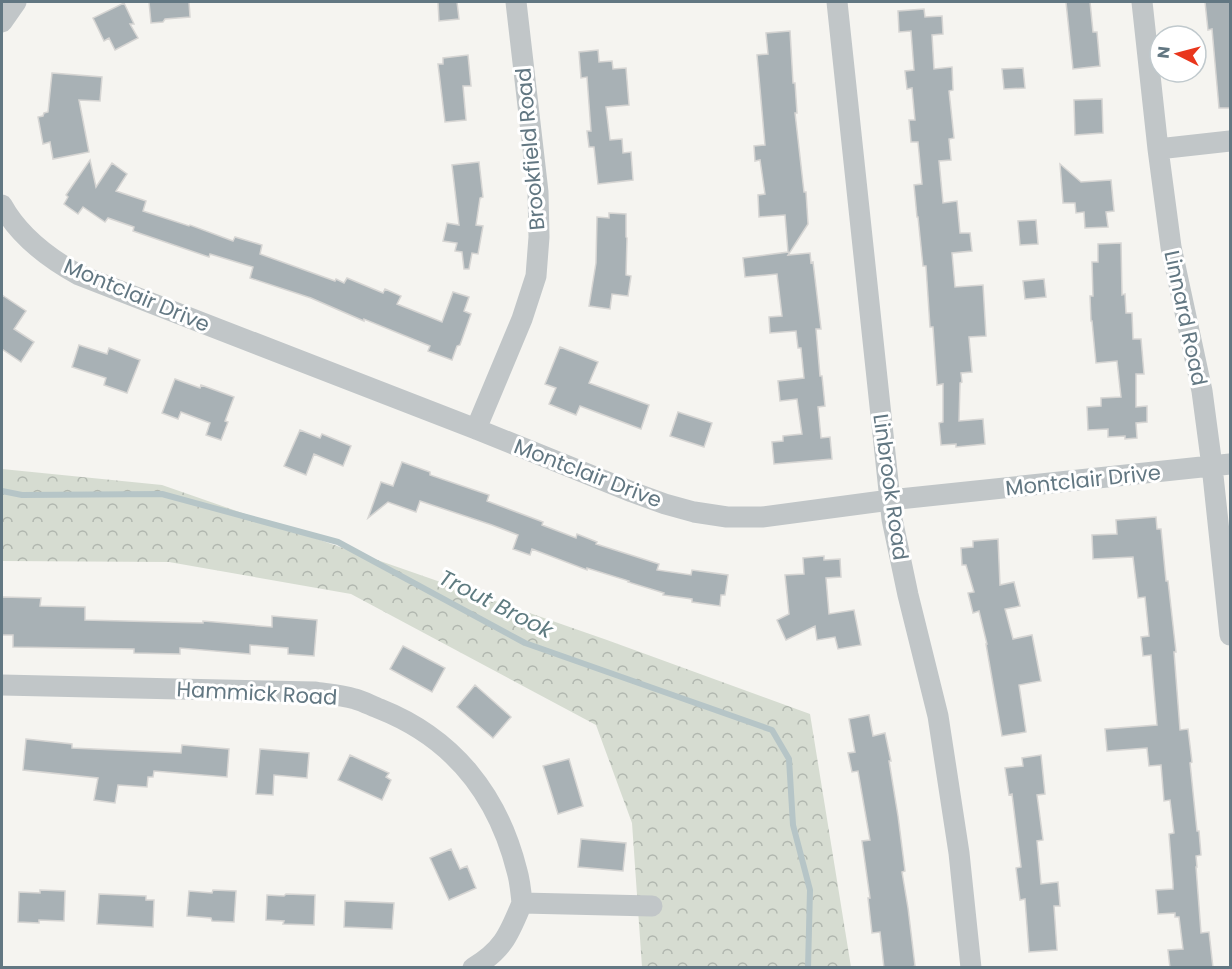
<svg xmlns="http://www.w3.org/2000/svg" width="1232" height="969" viewBox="0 0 1232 969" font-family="Poppins,sans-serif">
<defs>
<pattern id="forest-crowns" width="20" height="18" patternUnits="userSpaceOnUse" patternTransform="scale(1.5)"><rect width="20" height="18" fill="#d6dcd1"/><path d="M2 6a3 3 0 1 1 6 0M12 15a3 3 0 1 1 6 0" fill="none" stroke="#b1b7af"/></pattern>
</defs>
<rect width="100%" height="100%" fill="#f5f4f0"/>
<path fill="url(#forest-crowns)" d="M2,469L162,485L607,640L810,714L851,967H642L632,823L596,725L351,594L169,562L2,561Z"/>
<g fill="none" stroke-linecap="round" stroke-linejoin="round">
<path stroke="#b6c5c7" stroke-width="6" d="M2,491L22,495L162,494L338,542L525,643L772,730L789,759L793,825L810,890L808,968"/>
</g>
<path fill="#a8b1b5" stroke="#d6d5d3" stroke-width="1.5" d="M149,2H189L190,17L165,19L163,22L151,23Z
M438,2H457L459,19L439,21Z
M1066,2H1090L1093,32H1097L1100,66L1073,69Z
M1205,2H1230V108H1219L1212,29L1208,30Z
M124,3L134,24H130L138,38L115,50L109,38L104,41L93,18Z
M924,9L925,17L942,16L943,34L932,35L934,69L952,67L953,90L949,91L954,138L949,139L951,160L939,161L943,203L957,201L960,233H970L972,251L952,253L955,287L983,285L986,336L969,337L972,372L961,373L962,382L960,383L959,421L983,419L985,444L956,447V444L941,445L939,423L943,422V384L937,385L933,327H930L926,266H923L918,217H917L914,185L922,184L918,142H911L909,120H915L912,88L907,89L905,71L914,70L911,31L899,32L898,11Z
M790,31L793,83H795L797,113H795L804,192H806L808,224L788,255L810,253L811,263L813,262L821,329H816L820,376H822L825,406L818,407L821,438L830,437L832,459L774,464L772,442L783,441V436L802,434L797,399L780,401L778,381L804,378L801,348H798L796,331L770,333L769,317L782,316L777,274L745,277L743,258L788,252L785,215L759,217L758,195L765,194L760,160L755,161L754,146L765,145L757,55L768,54L766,33Z
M598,50L599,62L612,61L613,69L626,68L629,105L606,107L610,140L622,139L623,153L631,152L633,180L598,184L594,147H589L587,131H591L587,77L581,78L579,52Z
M468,55L471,86H463L466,120L445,122L438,64H443V58Z
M1023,68L1025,88L1004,89L1002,69Z
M52,73L102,77L100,101L79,100L89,152L53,159L50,142L43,144L38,117L43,116L44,113L48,112Z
M1102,99L1103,133L1075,135L1074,100Z
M90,160L96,187L112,163L127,174L116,191L146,201L143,211L189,226L190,225L233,241L235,237L262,245L260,254L335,281L336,279L344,283L347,278L383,293L385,289L401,296L397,304L442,322L453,292L469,297L464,311L471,314L460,345L457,346L452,360L428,351L430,346L364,319V321L311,298L250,278L253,267L210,254L209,257L133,231L134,227L108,218L105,222L83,207L78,214L64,204L68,197L66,195Z
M479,162L483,197L480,198L476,225L483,226L478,254L472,253L469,269H464L462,252L455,251L457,243L443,241L447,223L459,225L452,165Z
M1060,164L1081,182L1111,180L1114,211L1106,212L1108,227L1085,228L1084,212L1076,213L1075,203H1063Z
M609,213L626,214V237L627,238L626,275L631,276L628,296L612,294L610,309L589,306L596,263L597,217L609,218Z
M1036,220L1038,244L1020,245L1018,221Z
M1121,243L1122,295L1125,294L1126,313H1132L1133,339H1141L1144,374H1136V407L1147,406V422L1136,423L1137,438L1125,439V436L1108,437V429L1088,430L1087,407L1101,406V398L1121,397L1117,361L1096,363L1092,321H1091L1090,296H1093L1092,262H1098V244Z
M1044,279L1046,297L1025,299L1023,281Z
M2,295L26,311L14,329L34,342L21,362L2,349Z
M79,345L107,354L109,348L140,360L127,393L104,385L106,378L72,367Z
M560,347L598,362L589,383L649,405L641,429L580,406L576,415L549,404L556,388L545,384Z
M175,379L200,388L201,385L234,397L225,421L228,422L221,440L206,435L210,423L181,412L178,419L162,413Z
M678,412L712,423L704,447L670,436Z
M300,430L320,438L322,434L351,446L343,466L314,454L306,475L284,466Z
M402,462L430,472V475L489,495L487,501L543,522L542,525L576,538L577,534L597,542L596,544L659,564L657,570L691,575L692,570L728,575L725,595H721L720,606L692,602V599L663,595L664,593L628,582L629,581L587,568V570L532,549L530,555L513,549L518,535L492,525L420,501L416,512L388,502L368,518L381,482L393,486Z
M1156,517L1157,529H1161L1166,581H1168L1176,652H1174L1180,730L1188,729L1192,762L1190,763L1197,831H1199L1201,855L1196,856L1197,867H1196L1201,933L1209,932L1213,968H1170L1168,950L1183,949L1179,917H1175V913L1158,914L1156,890L1173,889V884L1169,834L1174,833L1170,800L1164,801L1161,765L1149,766L1147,748L1107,751L1105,729L1157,725L1151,655L1143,656L1141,637L1149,636L1145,597L1138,598L1133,557L1093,559L1092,535L1117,534L1116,520Z
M998,539L1000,585L1014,582L1020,606L1005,609L1013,639L1032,635L1041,681L1019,685L1026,732L1002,736L986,644H987L979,611L973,613L968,593L974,592L966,565H962L961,548L973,547V541Z
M824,556V560L840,559L841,577L826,578L829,614L854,610L861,645L838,649L835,637L817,640L815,626L786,640L777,620L789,614L785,575L804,574L803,558Z
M2,597L41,598L40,606L85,607V620L203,623V621L272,627V616L317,620L314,656L288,654V648L250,645V654L180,648V654L134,653V649L13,647V635H2Z
M403,646L445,668L432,692L390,669Z
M475,685L511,717L493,738L457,707Z
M869,715L873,736L885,733L891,761H889L898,816L905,871L902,872L908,908L915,966L909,968H884L880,932L872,933L868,898H870L862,841L870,840L858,771L852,772L848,753L855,752L849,719Z
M26,739L72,744V748L181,753L182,745L229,749L227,777L154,771L153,777H148L147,787L118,785L115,803L94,800L98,778L23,770Z
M260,749L309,753L307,778L274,775L273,795L256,794Z
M350,755L389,773L386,777L391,780L382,800L338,780Z
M1041,755L1045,794L1037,795L1043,840L1037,841L1041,884L1058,882L1060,906H1054L1057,950L1029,952L1025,899L1020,900L1016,868L1021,867L1012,794L1009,795L1005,768L1023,766L1022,758Z
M569,759L583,806L558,814L543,766Z
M581,839L626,843L623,871L578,867Z
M451,849L460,869L467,866L476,888L449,900L430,858Z
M40,890L65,891L64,921L39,920V923L18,922L19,892L40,893Z
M213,890L236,891L234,922L212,921L211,918L187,916L189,891L212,893Z
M99,894L146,896V900H154L153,927L97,924Z
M286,894L315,895L314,925L283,924L284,921L266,920L267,895L284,896Z
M345,901L394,903L392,929L344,927Z"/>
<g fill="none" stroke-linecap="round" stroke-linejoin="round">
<path stroke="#c1c6c8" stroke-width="21" d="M837,2L892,519L908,595L938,716L959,853L971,968
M1142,2L1158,149L1171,247L1202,391L1212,466L1230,635
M2,22L16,2
M1158,149L1230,141
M2,205C19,236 48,258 79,275L476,429L632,492L665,504L694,512L727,517H762L890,500L1230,464
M476,429L522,319L536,276L539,237L538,192L516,2
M2,685L314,692C327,694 341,695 355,699C363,701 372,706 380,709C453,738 498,795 517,871C520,881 521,892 522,903L652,906
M473,968C504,949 509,934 522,903"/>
</g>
<g text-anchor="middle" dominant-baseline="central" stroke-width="6" stroke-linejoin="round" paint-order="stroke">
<g font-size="21" fill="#627782" stroke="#fff">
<text transform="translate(530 149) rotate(-95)">Brookfield Road</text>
<text transform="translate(137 295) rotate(23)">Montclair Drive</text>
<text transform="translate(1186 318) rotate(78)">Linnard Road</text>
<text transform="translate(588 473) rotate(21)">Montclair Drive</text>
<text transform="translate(1083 480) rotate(-6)">Montclair Drive</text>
<text transform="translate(891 487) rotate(82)">Linbrook Road</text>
<text transform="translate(257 693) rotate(3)">Hammick Road</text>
</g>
<g font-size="22" font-style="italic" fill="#5e7b80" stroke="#fff">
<text transform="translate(496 604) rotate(27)">Trout Brook</text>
</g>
</g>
<rect width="1232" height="969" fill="none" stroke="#627782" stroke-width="6"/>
<g transform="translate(1178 54) rotate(276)"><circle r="28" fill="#ffffff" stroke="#c0c9cd" stroke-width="1.5"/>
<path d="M0-4.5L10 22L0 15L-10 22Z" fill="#e9361c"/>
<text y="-9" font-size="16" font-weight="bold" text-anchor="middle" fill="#627782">N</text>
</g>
</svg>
